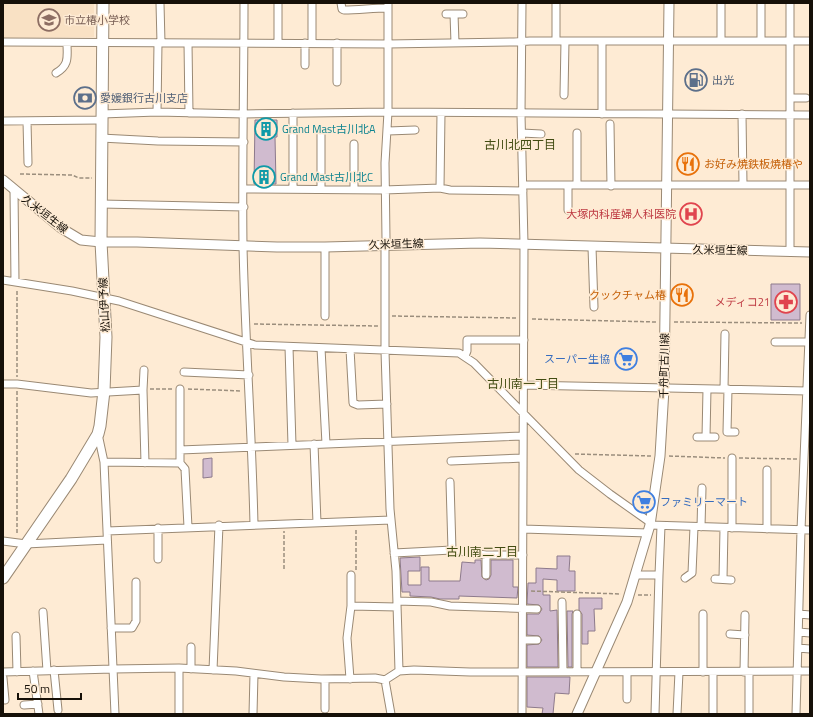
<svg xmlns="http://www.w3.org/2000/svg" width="813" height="717" viewBox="0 0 813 717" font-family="'Titillium Web','Noto Sans JP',sans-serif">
<rect width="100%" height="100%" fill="#feebd4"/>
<path fill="#f9e1c4" d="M3,3H94V37L3,38Z"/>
<path fill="#d0bbcf" stroke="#8d7a8c" d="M255,120H277V137H275L276,184H254Z
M771,284H800V320H771Z
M212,458V477L203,478V459Z
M557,556H570L569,571H575V591H557V580L543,579V595H550V611L557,610L558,667H527V645L539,644L542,640L539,636L527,635V614H539L542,609L539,605L527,604L528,583H536V568L557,569Z
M420,557V571H408V585H421V567H429V581H460L462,562L475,563V560H481L482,577L486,580L489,579L491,575V560H513V587H518L517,598L459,596V599H440L431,597L410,596V592H402L400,558Z
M579,598H602V609H594L595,631H588V644H582V614L579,610Z
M567,611H573L572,614V667H568Z
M527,677H570L569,694L555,693L553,714H542L543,708L527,707Z"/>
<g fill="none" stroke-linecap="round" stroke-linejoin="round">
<g stroke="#9a8974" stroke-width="9">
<path id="street" d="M160,3L161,43
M244,3C244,84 242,165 243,246C245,339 252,432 254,525
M278,3V43
M341,3L342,9L344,10C359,10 373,8 388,8
M388,3V112L385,163L386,239L385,250V351L390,509L396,571L399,671
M522,3L521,114L524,244L522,714
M556,3V41
M721,3V41
M446,14H463
M454,14L455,43
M761,41V3
M3,42L388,44L514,42L530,41H810
M188,43L189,113
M305,43V65
M312,43V3
M56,73C70,65 67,56 67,43
M337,82V43
M564,95L565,41
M791,98H806
M157,112L158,43
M102,114L157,112L244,114L388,112L810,115
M602,114V41
M742,114L743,185
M3,121L101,120
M27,121L28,163
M610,124L611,186
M388,131L415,130
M321,133V189
M522,133L541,134
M577,133V185
M101,138L158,141L244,142
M523,185H810
M440,188L441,113
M14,189L15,282
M244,189L384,190L440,188L450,190L523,191
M293,189V113
M354,190V144
M101,204L244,207
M568,210V185
M325,247V316
M592,247L594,307
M790,251V3
M3,280L72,291L119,301L255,345L459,353L474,363L579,470L610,494L651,523
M775,342H809
M289,347L292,445
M321,348L326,444
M350,349L353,403L358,405L387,404
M465,356L467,351V340H524
M184,372L249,375
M3,384H17L91,393L143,390L145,463
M523,385L807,391
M724,389L725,334
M728,389L727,432H735
M143,390L144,370
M98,434L104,462L115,714
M697,437H715
M706,437L707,389
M314,444L317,523
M180,450L523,436
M451,461L523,458
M104,462L180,463V389
M180,463L185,469L188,527
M450,482L452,550
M650,525L810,530
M701,527L702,488
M732,528V458
M523,529L648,533
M767,529V470
M107,531L391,520
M3,541L26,544L107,540
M394,553L452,550L486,555H523
M158,559V528
M486,575V555
M636,575H659L655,714
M659,575L661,526
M685,578L692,573L694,527
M715,579L731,580
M723,579L724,528
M397,601L431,602L450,606L537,609
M562,602L563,672
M351,606L397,607
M43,612L47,671
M577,614V672
M799,614L810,615
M111,628H132L136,621V582
M799,632L810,633
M730,634L745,635
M16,636L17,672
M523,640H537
M798,648L810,649
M179,668V714
M191,669V647
M54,670L58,710
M213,670L219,525
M33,671L39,714
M3,672L113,669L179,668L236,671L284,677L321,679L375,678L385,680L399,671L414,670L470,672L810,671
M627,672V699
M703,672V614
M744,672L745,615
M749,672V714
M3,678L5,700
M350,679L347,638L351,606V575
M385,680L391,714
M24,705L38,704
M325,709V679
M253,714L254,674
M677,714L679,672
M713,714V672
M796,714L801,530L810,315"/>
</g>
<g stroke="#9a8974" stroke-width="11">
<path id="secondary" d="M3,180L61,228L81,240L101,242H137L277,247H325L480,243L810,252
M577,714L627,602L650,525L660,456L664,389L669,3"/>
</g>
<g stroke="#9a8974" stroke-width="13">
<path id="primary" d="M3,578L71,479L98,434L100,426L104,391L106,337L101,242L103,3"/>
</g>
<path stroke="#9b8e7d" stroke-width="1.5" stroke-dasharray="4 2" stroke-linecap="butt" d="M20,174L72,175L79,178H92
M17,291V377
M392,316L516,318
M532,319L656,322
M674,322L802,323
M254,324L378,326
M150,389H172
M188,389L242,391
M17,391V535
M575,454L651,456
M669,456L725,458
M739,458L797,459
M356,530V570
M284,569V531
M531,591L621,594
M638,595H651"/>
<use href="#street" stroke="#fff" stroke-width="7"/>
<use href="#secondary" stroke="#fff" stroke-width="9"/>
<use href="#primary" stroke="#fff" stroke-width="11"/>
</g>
<defs>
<g id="school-ring" transform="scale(1.15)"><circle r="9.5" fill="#feebd4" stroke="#8d6e63" stroke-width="1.5"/><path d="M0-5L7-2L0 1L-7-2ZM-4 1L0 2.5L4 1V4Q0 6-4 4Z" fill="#8d6e63"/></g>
<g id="fuel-ring" transform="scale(1.15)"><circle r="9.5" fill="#feebd4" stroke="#5c6f8a" stroke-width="1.5"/><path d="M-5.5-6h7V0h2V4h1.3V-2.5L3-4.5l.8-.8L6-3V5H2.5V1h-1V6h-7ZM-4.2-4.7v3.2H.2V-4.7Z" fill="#5c6f8a"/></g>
<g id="bank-ring" transform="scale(1.15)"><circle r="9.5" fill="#feebd4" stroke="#5c6f8a" stroke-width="1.5"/><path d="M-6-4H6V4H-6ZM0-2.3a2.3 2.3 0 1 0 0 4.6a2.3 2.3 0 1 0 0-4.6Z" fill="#5c6f8a"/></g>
<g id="building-ring" transform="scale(1.15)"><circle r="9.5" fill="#feebd4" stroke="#0f9aa8" stroke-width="1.5"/><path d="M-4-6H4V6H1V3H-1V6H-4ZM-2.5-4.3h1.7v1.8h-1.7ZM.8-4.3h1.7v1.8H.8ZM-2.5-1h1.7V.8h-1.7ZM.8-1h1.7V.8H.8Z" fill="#0f9aa8"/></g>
<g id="restaurant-ring" transform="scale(1.15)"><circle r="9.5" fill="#feebd4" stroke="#e8710a" stroke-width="1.5"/><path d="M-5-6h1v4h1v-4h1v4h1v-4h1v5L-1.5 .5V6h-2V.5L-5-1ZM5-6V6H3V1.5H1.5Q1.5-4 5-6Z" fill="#e8710a"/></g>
<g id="hospital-ring" transform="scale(1.15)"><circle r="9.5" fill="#feebd4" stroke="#e0444e" stroke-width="1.5"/><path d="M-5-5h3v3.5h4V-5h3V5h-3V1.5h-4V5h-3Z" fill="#e0444e"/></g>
<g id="pharmacy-ring" transform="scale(1.15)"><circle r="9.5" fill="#feebd4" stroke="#e0444e" stroke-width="1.5"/><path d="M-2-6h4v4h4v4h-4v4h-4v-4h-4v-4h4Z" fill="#e0444e"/></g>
<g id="supermarket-ring" transform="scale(1.15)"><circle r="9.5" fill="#feebd4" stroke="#3f7fe0" stroke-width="1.5"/><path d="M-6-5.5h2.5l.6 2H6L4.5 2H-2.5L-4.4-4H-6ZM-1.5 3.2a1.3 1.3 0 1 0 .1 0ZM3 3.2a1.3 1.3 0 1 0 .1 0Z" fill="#3f7fe0"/></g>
</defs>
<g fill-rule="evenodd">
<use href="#school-ring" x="49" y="20"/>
<use href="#fuel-ring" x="696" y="80"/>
<use href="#bank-ring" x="85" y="98"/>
<use href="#building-ring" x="266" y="129"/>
<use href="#restaurant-ring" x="688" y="164"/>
<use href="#building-ring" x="264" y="177"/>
<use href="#hospital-ring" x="691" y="214"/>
<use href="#restaurant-ring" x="682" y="295"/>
<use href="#pharmacy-ring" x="786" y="302"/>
<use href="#supermarket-ring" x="626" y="359"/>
<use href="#supermarket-ring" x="644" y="502"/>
</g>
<g text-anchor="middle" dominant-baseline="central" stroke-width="3" stroke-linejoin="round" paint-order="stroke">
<g font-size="11" fill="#785e54" stroke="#feebd4" text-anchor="start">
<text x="64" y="20">市立椿小学校</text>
</g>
<g font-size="11" fill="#4e5e75" stroke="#feebd4" text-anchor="start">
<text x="712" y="80">出光</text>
<text x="100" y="98">愛媛銀行古川支店</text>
</g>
<g font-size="11" fill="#0d838f" stroke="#feebd4" text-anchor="start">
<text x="282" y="129">Grand Mast古川北A</text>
<text x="280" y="177">Grand Mast古川北C</text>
</g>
<g font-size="11" fill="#c56008" stroke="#feebd4" text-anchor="start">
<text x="704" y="164">お好み焼鉄板焼椿や</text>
<text x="666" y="295" text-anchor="end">クックチャム椿</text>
</g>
<g font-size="11" fill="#161008" stroke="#feebd4">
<text transform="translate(45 214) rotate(38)">久米垣生線</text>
<text transform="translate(396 244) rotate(-2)">久米垣生線</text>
<text transform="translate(720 250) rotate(1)">久米垣生線</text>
<text transform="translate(104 305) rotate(-93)">松山伊予線</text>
<text transform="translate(664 366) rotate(-89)">千舟町古川線</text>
</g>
<g font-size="11" fill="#be3a42" stroke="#feebd4" text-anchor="end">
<text x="676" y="214">大塚内科産婦人科医院</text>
<text x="770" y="302">メディコ21</text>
</g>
<g font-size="11" fill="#366cbe" stroke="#feebd4" text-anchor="end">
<text x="610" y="359">スーパー生協</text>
<text x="660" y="502" text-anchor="start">ファミリーマート</text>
</g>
<g font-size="12" fill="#424c12" stroke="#feebd4">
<text x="520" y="144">古川北四丁目</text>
<text x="523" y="383">古川南一丁目</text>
<text x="482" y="551">古川南二丁目</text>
</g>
</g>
<rect width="813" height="717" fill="none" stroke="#161008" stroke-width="8"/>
<path d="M18 693v6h63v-6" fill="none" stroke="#161008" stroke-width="2"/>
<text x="24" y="693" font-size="12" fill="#161008" stroke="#feebd4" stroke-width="3" paint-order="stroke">50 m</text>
</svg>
